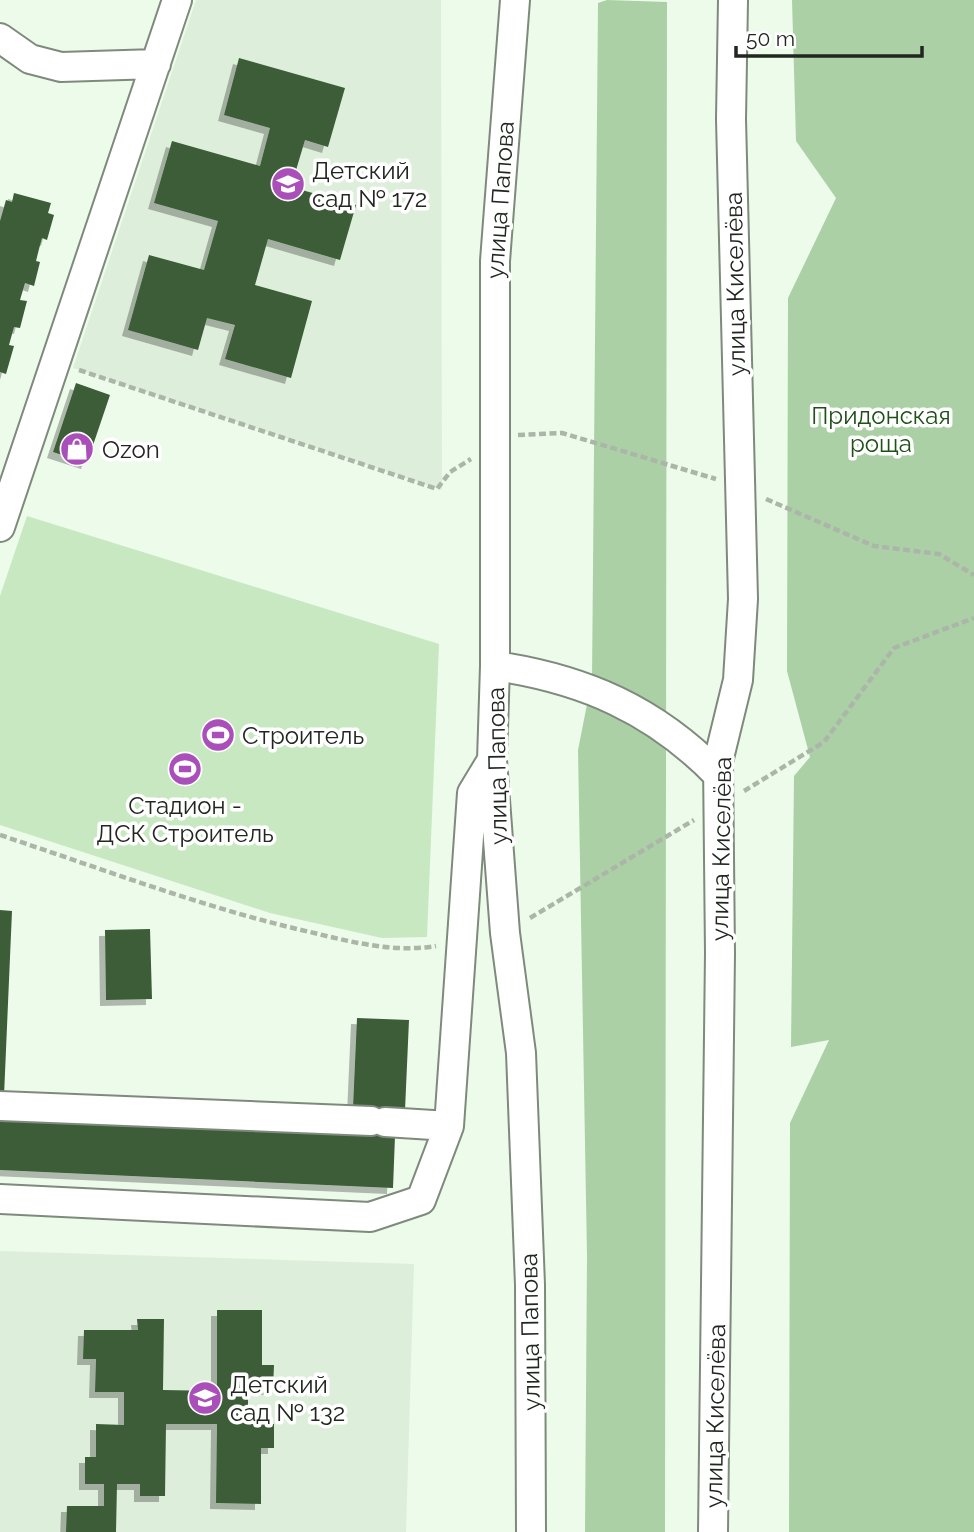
<svg xmlns="http://www.w3.org/2000/svg" width="974" height="1532" viewBox="0 0 974 1532" font-family="Raleway,sans-serif">
<defs>
<filter id="shadow"><feDropShadow dx="-6" dy="6" stdDeviation="0" flood-color="#0004"/></filter>
</defs>
<rect width="100%" height="100%" fill="#edfbeb"/>
<path fill="#ddefda" d="M196,0H441L442,490L73,368Z
M0,1251L414,1264L406,1532H0Z"/>
<path fill="#c7e8c1" d="M27,516L439,644L427,937L382,938L270,913L0,825V596Z"/>
<path fill="#abd0a5" d="M607,0L667,2L665,1532H585L587,1256L578,750L592,679L598,3Z
M792,0H974V1532H789L790,1123L829,1040L791,1047L794,776L810,757L787,671L788,298L836,198L796,141Z"/>
<path fill="#3c5d37" filter="url(#shadow)" d="M239,58L345,88L328,147L305,140L291,187L356,205L340,260L268,239L255,285L312,301L291,378L225,359L235,325L207,318L198,350L128,330L149,255L204,270L218,221L154,203L172,141L260,166L270,128L224,115Z
M14,193L51,203L48,213L54,215L47,240L42,238L39,249L36,261L40,262L34,286L25,283L20,300L27,301L20,328L14,327L9,345L14,346L6,374L0,372V221L6,200L12,202Z
M76,383L110,395L87,463L53,452Z
M0,910L12,911L4,1096H0Z
M150,929L152,999L106,1000L105,930Z
M357,1018L409,1020L405,1110L395,1136L393,1188L0,1170V1118L353,1108Z
M217,1310H262V1365H274L273,1389L248,1388V1424H274V1448H261V1504L216,1503L217,1424H166L165,1496H140V1484H117L116,1532H66L67,1506H104V1484H85V1457H96V1424L124,1425V1392H95L96,1359H83L84,1330H138L137,1319H164L163,1390L217,1391Z"/>
<g fill="none" stroke-linecap="round" stroke-linejoin="round">
<g stroke="#7e8a7c" stroke-width="32">
<path id="minor" d="M515,0L495,261V666L492,760L505,933L521,1053L530,1285L531,1532
M0,38L30,59L61,67L156,64
M0,527L177,0
M495,666C584,679 655,710 718,775
M0,1106L371,1121
M385,1122L449,1126
M0,1199L370,1217L421,1200L449,1126L472,793L492,760
M713,1532L720,953L718,762L738,680L743,599L731,119L733,0"/>
</g>
<path stroke="#abb6a9" stroke-width="4.5" stroke-dasharray="7 3.5" stroke-linecap="butt" d="M79,370L437,489L450,472L471,459
M518,435L562,433L716,479
M766,499L874,546L939,554L974,575
M744,791L824,742L894,648L974,618
M0,835C103,869 204,908 310,932C351,942 394,953 436,946
M530,918L694,820"/>
<use href="#minor" stroke="#fff" stroke-width="28"/>
</g>
<defs>
<g id="school-disc" transform="scale(1.75)"><circle r="9.5" fill="#aa4fba" stroke="#fff"/><path d="M0-5L7-2L0 1L-7-2ZM-4 1L0 2.5L4 1V4Q0 6-4 4Z" fill="#fff"/></g>
<g id="shop-disc" transform="scale(1.75)"><circle r="9.5" fill="#aa4fba" stroke="#fff"/><path d="M-5-2.5h2.3a2.7 3.5 0 0 1 5.4 0H5L5.5 6h-11ZM-1.5-2.5h3a1.5 2.3 0 0 0-3 0Z" fill="#fff"/></g>
<g id="stadium-disc" transform="scale(1.75)"><circle r="9.5" fill="#aa4fba" stroke="#fff"/><path d="M0-5a6.5 5 0 1 0 0 10a6.5 5 0 1 0 0-10ZM-3.5-1.8h7v3.6h-7Z" fill="#fff"/></g>
</defs>
<g fill-rule="evenodd">
<use href="#school-disc" x="288" y="184"/>
<use href="#shop-disc" x="77" y="449"/>
<use href="#stadium-disc" x="218" y="735"/>
<use href="#stadium-disc" x="185" y="769"/>
<use href="#school-disc" x="205" y="1398"/>
</g>
<g text-anchor="middle" dominant-baseline="central" stroke-width="7" stroke-linejoin="round" paint-order="stroke">
<g font-size="24" fill="#212620" stroke="#fff" text-anchor="start">
<text x="312" y="170">Детский<tspan x="312" dy="28">сад № 172</tspan></text>
<text x="102" y="449">Ozon</text>
<text x="242" y="735">Строитель</text>
<text x="185" y="805" text-anchor="middle">Стадион -<tspan x="185" dy="28">ДСК Строитель</tspan></text>
<text x="230" y="1384">Детский<tspan x="230" dy="28">сад № 132</tspan></text>
</g>
<g font-size="24" fill="#212620" stroke="#fff">
<text transform="translate(500 200) rotate(-86)">улица Папова</text>
<text transform="translate(735 284) rotate(-91)">улица Киселёва</text>
<text transform="translate(497 766) rotate(-91)">улица Папова</text>
<text transform="translate(721 849) rotate(-89)">улица Киселёва</text>
<text transform="translate(530 1332) rotate(-91)">улица Папова</text>
<text transform="translate(715 1416) rotate(-89)">улица Киселёва</text>
</g>
<g font-size="24" fill="#1e5017" stroke="#fff">
<text x="881" y="415">Придонская<tspan x="881" dy="28">роща</tspan></text>
</g>
</g>
<path d="M736 46v10h186v-10" fill="none" stroke="#212620" stroke-width="3.5"/>
<text x="746" y="46" font-size="21" fill="#212620" stroke="#ffffff" stroke-width="5" paint-order="stroke">50 m</text>
</svg>
